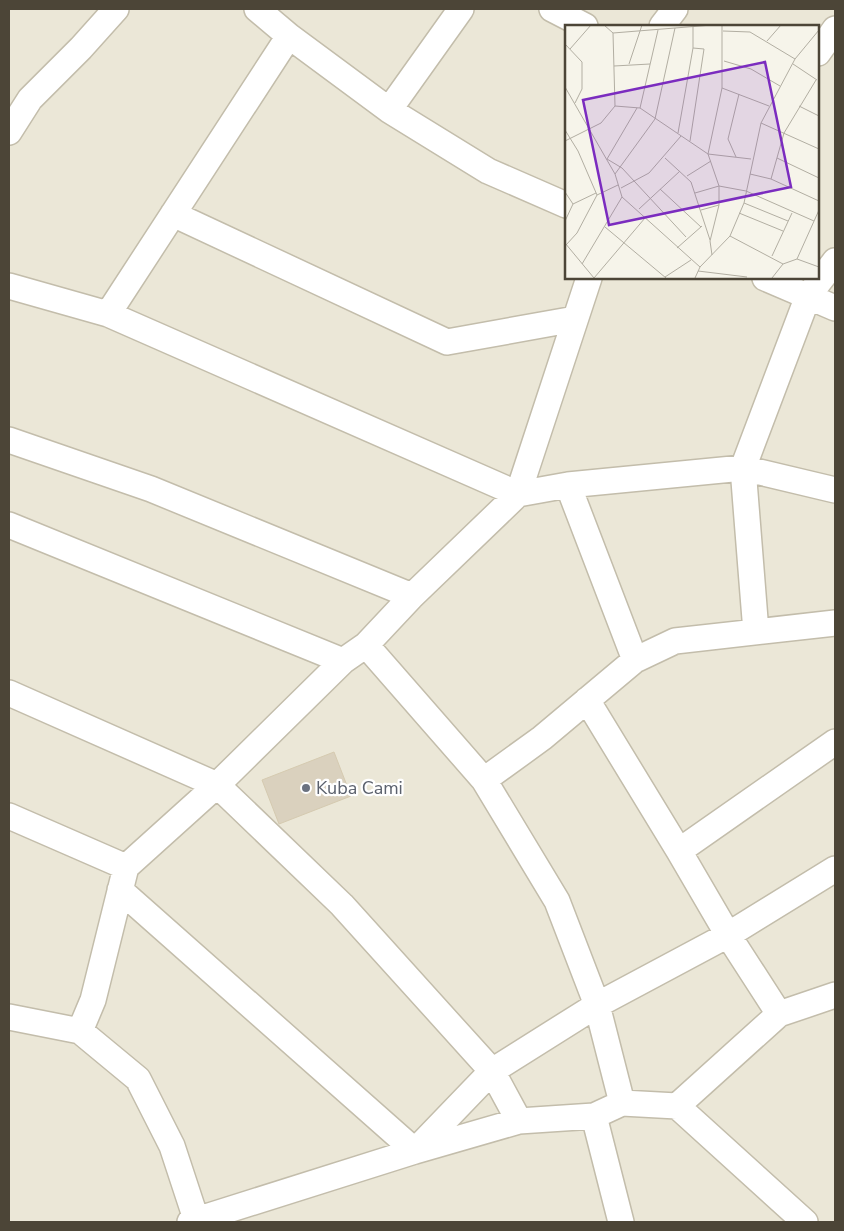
<svg xmlns="http://www.w3.org/2000/svg" width="844" height="1231" viewBox="0 0 844 1231" font-family="'Nunito Sans',sans-serif">
<rect width="100%" height="100%" fill="#f6f4ea"/>
<path fill="#ebe7d7" fill-rule="evenodd" d="M9,9H835V1222H9ZM566,26H818V278H566Z"/>
<path fill="#dad1be" stroke="#d5cab0" d="M334,752L351,796L279,824L262,780Z"/>
<g fill="none" stroke-linecap="round" stroke-linejoin="round">
<g stroke="#c3bdab" stroke-width="28">
<path id="minor" d="M257,9L289,36L389,110L488,171L566,205
M552,9L585,26
M662,26L675,9
M818,53L835,29
M389,110L461,9
M9,132L30,99L81,48L116,9
M173,214L447,342L575,319
M765,278L835,308
M9,286L108,314L518,494L589,278
M108,314L289,36
M9,440L151,489L412,596
M568,485L635,660
M9,525L343,661
M756,632L743,468L808,296L835,261
M366,645L484,780L557,901L597,1005L622,1103
M9,693L217,785L342,905L492,1071L519,1121
M587,700L679,851L728,935L779,1014
M484,780L542,738L635,660L675,641L835,623
M9,816L126,867
M679,851L835,742
M120,890L415,1151L492,1071L597,1005L728,935L835,869
M9,1017L80,1031L138,1079L172,1146L197,1222
M80,1031L93,1000L126,867L217,785L343,661L366,645L412,596L518,494L568,485L743,468L835,490
M677,1106L805,1222
M594,1116L621,1222
M190,1222L415,1151L519,1121L594,1116L622,1103L677,1106L779,1014L835,995"/>
</g>
<use href="#minor" stroke="#fff" stroke-width="25"/>
</g>
<circle fill="#6b7280" stroke="#fff" stroke-width="2" cx="306" cy="788" r="5"/>
<g text-anchor="middle" dominant-baseline="central" stroke-width="4.5" stroke-linejoin="round" paint-order="stroke">
<g font-size="18" fill="#5b616d" stroke="#fff" text-anchor="start">
<text x="316" y="788">Kuba Cami</text>
</g>
</g>
<g transform="translate(565 25)">
<rect width="254" height="254" fill="#f6f4ea"/>
<path fill="none" stroke="#b2aea2" stroke-width="1" d="M157,0V63L143,129L186,134M158,6L185,7L230,34M48,8L147,0M202,16L216,0M0,19L17,37V64L10,78M5,24L26,0M159,36L186,44L215,61M64,39L77,0M228,39L252,55M49,41L85,39M0,62L50,149L57,172L135,242M157,63L204,81M50,81L75,83L143,129L154,161V180L145,216L147,230M234,81L254,91M72,83L42,134L57,143L121,212M75,83L93,5M196,98L254,124M0,105L13,126L32,170L12,208L1,220M113,108L128,23V2M0,116L36,98L50,81L48,8L39,0M125,116L139,24L128,23M171,132L163,114L174,69M100,133L126,157L145,215M212,133L254,153M50,149L90,94L110,3M185,149L206,154L254,176M122,151L146,136M206,154L219,108L251,55M56,163L84,148L116,111M95,164L136,202M0,167L8,179L0,196M130,168L154,161L181,166L249,196M32,170L53,160M179,178L223,196M8,179L31,168M74,184L115,146M136,185L154,180M174,188L218,206M40,202L101,253M165,211L218,239M0,218L29,253M112,223L137,201M207,231L227,188M232,234L254,185M17,239L57,172M133,246L182,252M100,252L126,235M29,253L80,193M130,253L135,242L165,211L179,178L196,98L230,34L254,5M207,253L218,239L232,234L254,242"/>
<path fill="#7b2cbf" fill-opacity="0.15" stroke="#7b2cbf" stroke-width="2.5" d="M200,37L226,162L44,200L18,75Z"/>
<rect width="254" height="254" fill="none" stroke="#4c4537" stroke-width="2.5"/>
</g>
<rect width="844" height="1231" fill="none" stroke="#4c4537" stroke-width="20"/>
</svg>
